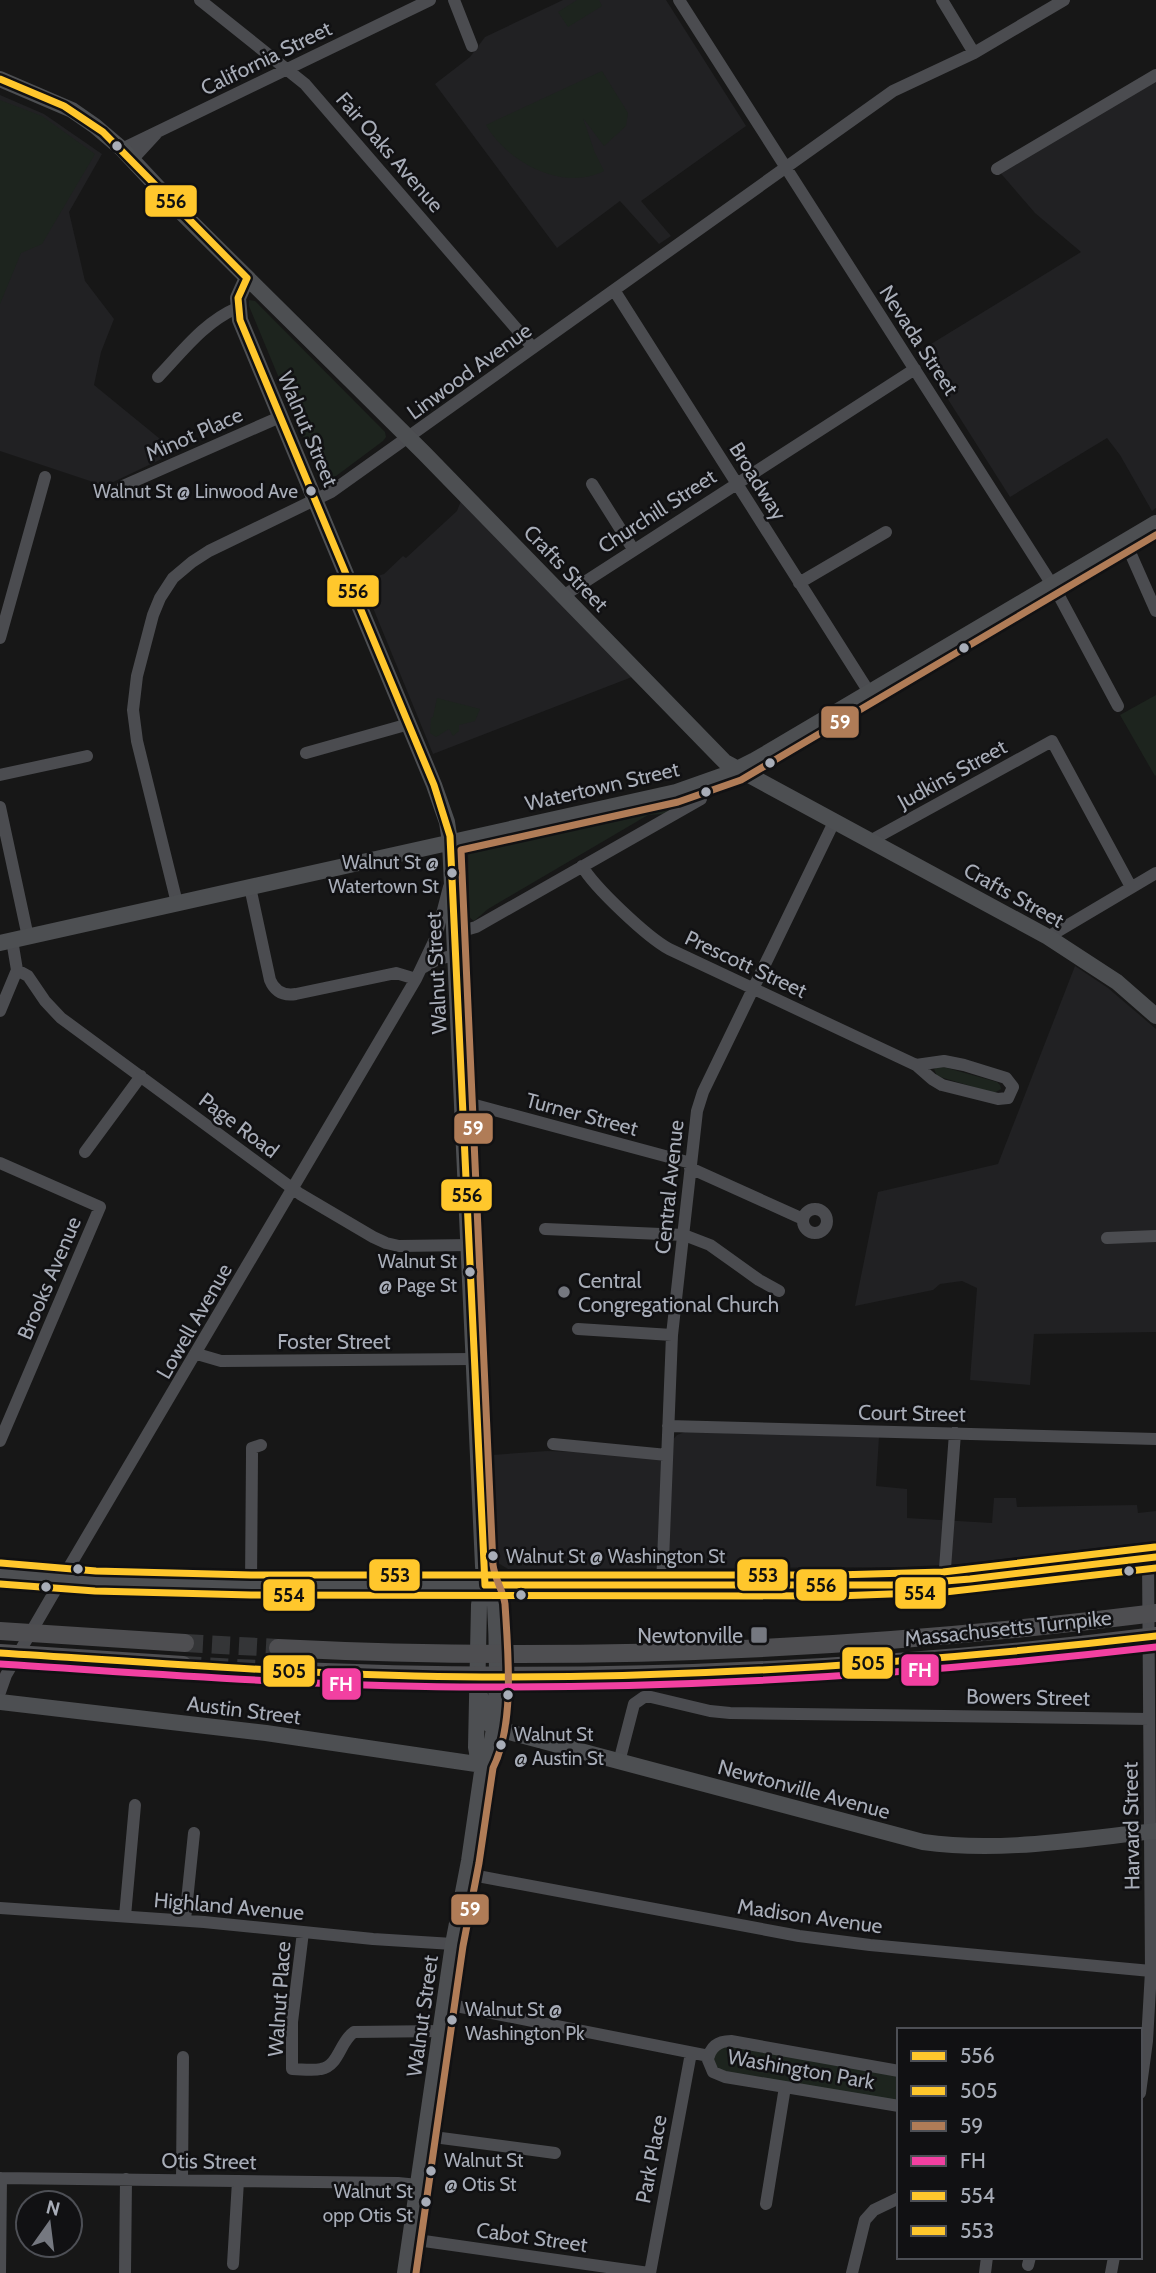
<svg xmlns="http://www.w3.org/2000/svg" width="1156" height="2273" viewBox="0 0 1156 2273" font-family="Cabin,sans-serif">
<rect width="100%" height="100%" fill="#171717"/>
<path fill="#212123" d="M563,0H666L746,126L641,201L671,236L659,244L620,201L557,248L435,84L470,57L485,37Z
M1156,77V508L1152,511L1120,455L1107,438L1010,497L918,352L1081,252L1035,213L997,169Z
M0,95L44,114L102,154L69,212L85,281L114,319L101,352L94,385L176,452L105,486L0,451Z
M461,501L632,677L433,754L362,581L384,574L403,556L406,558L457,511Z
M1075,966L1108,988L1156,1029V1332L1034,1334L1030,1385L970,1380L977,1288L962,1281L940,1284L933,1290L855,1306L878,1192L998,1164Z
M685,1432L879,1437L876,1486L907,1489V1518L992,1523L994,1498H1016L1017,1507L1137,1505L1138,1513L1156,1511V1541L960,1564L902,1567L508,1569L498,1563L492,1455L547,1451L660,1454L677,1435Z"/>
<path fill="#1d241e" d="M577,0H599L602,6L568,27L558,12Z
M602,71L628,113L626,126L604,146L583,118L595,153L604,171C563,192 507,162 486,125Z
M0,100L42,116L95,154L42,244L21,253L0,304Z
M249,300L255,301L385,432L386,437L383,441L328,482H322L249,306Z
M1156,695V775L1155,776L1120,715Z
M437,698L480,709L475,721L459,725V731L453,736L449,729L436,737L430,733L431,718L433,717Z
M695,796L664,814L648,815L488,909L474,921L469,917L468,851L659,809Z
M940,1066L997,1082L1000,1085L1001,1089L994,1093L937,1076L934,1069Z
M718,2043L899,2071V2106L719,2076L709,2054Z"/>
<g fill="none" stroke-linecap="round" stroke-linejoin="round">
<path stroke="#343537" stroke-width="18" stroke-dasharray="18 9" stroke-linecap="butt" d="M185,1643L278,1648
M183,1665L277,1670"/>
<path stroke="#4b4c50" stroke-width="12" d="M200,0L305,84L533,348
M454,0L472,46
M679,0L1058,594L1118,706
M942,0L974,53
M122,149L430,0
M132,160L156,134
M997,169L1156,75
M614,290L869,692
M158,377C182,352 204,322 237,308
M592,484L633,549
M123,486L280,417
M1125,541L1156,611
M799,583L886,532
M563,596L915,369
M0,638L45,477
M306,753L409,724
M0,775L87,756
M0,807L28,937
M870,841L1052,741L1131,887
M582,866C594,887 647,937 669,949L916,1065L932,1079L942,1085L998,1099L1008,1098L1013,1087L1006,1078L964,1065L944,1061L916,1065
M250,887L270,980C275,992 284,996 296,994L396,973L416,979
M177,903L137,741L133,710L137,676L153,615L160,598L173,578L192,562L209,551L331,492L893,91L974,53L1064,0
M455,933L476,927L701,799
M1048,937L1156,873
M422,968L438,959L456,955
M17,970L28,976L45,1001L61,1018L300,1194L373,1237L386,1243L399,1246L470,1245
M0,1011L17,970L12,940
M464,1102L691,1163
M85,1152L141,1076
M0,1163L100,1207L0,1441
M690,1168L803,1219
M803 1221a12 12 0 1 1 24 0a12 12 0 1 1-24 0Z
M545,1229L684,1235L710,1245L759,1280L779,1291
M1107,1238L1156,1236
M578,1329L672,1335
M197,1354L221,1361L473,1359
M668,1426L1156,1439
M553,1444L667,1455
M944,1582L955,1433
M251,1585L252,1455V1448L261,1445
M662,1586L672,1335L697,1111L703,1092L834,822
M0,1692L6,1675L52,1596L416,979L436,937L449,887
M619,1762L634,1704L644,1697H651L710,1711L730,1713L1149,1719
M467,1874L799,1936L870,1945L1151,1971
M0,1908L204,1922L373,1939L453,1944
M125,1916L135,1805
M185,1920L194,1833
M303,1932L292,2022V2069C301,2069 312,2071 321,2069C339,2066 340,2041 354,2032L442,2031
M446,2004L709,2056
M899,2071L731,2041C718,2041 710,2047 708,2060L713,2072L725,2077L899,2106
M1140,2093L1147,2041L1151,1971L1148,1558
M426,2136L555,2153
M0,2178L398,2183L418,2185
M182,2180L183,2057
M766,2204L785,2087
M410,2239L649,2273
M233,2264L238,2181
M1028,2265L1030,2257
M0,2273L1,2178
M125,2273L126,2179
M650,2273L691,2053
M852,2273L865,2220L874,2210L899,2198
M985,2273L987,2257
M1111,2273L1114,2257"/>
<path stroke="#4d4f52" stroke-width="16" d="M0,79L72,110L95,126L122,149L182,213L424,453L725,762L1048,937L1117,982L1156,1016
M247,278L238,298L240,320L434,785L447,822L450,842L483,1566L485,1585L493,1595L495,1605C497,1636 501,1744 483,1765L469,1861L453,1944L405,2273
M0,943L676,792L727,774L755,760L1156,523
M0,1573L95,1581L251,1585L836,1586L944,1582L1156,1557
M478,1687C483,1703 480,1718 494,1728L923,1842C1000,1853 1079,1839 1156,1831
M0,1702L266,1733L483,1765
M483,1765L478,1758L476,1747L479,1605L481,1592L485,1585"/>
<path stroke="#4e4e51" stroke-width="18" d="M0,1631L185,1643
M278,1648C572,1663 865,1650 1156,1613
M0,1653L183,1665
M277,1670C571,1684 864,1673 1156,1636"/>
<g stroke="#111113" stroke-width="12">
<path id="bus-1" d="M0,79L64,106L103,132L247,278
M247,278L238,298L240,320L434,785L450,836L485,1585
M485,1585H896L970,1579L1156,1557"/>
</g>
<g stroke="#111113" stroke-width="12">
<path id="bus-2" d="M0,1653C161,1663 321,1676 482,1677C708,1678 932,1662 1156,1636"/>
</g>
<g stroke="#111113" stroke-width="12">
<path id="bus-3" d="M416,2273L463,1946L479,1863L493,1768C515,1724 508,1653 505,1604C503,1590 495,1580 493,1565L461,850L678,802L741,780L1156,535"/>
</g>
<g stroke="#111113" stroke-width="12">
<path id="bus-4" d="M0,1664C161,1674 321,1687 482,1687C708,1688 932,1673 1156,1647"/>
</g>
<g stroke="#111113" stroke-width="12">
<path id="bus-5" d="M0,1584L95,1591L251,1595L836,1596L945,1592L1156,1568"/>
</g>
<g stroke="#111113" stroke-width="12">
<path id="bus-6" d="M1,1563L96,1571L251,1575H836L943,1572L1155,1547"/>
</g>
<use href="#bus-1" stroke="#ffc72c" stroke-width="7"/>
<use href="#bus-2" stroke="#ffc72c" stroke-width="7"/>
<use href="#bus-3" stroke="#b07c57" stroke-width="7"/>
<use href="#bus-4" stroke="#f240a1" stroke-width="7"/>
<use href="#bus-5" stroke="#ffc72c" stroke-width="7"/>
<use href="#bus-6" stroke="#ffc72c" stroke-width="7"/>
</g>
<g fill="#a8adb8" stroke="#111113" stroke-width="2.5">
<circle cx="117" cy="146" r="6"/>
<circle cx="311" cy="491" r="6"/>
<circle cx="964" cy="648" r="6"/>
<circle cx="770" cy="763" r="6"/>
<circle cx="706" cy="792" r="6"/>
<circle cx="452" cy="873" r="6"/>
<circle cx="470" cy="1272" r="6"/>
<circle cx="493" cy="1556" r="6"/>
<circle cx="78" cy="1569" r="6"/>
<circle cx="1129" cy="1571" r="6"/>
<circle cx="46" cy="1587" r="6"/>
<circle cx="521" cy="1595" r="6"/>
<circle cx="508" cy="1695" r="6"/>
<circle cx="501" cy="1745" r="6"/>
<circle cx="452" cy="2020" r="6"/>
<circle cx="431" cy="2171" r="6"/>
<circle cx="426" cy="2202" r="6"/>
</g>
<g fill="#757880" stroke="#111113" stroke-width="2.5">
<circle cx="564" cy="1292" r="7"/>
<rect x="750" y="1626" width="18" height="18" rx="3.5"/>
</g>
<g text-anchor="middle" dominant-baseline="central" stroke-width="5" stroke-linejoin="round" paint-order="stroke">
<g font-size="19" fill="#a8adb8" stroke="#111113" text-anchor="end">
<text x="298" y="491">Walnut St @ Linwood Ave</text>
<text x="439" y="862">Walnut St @<tspan x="439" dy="24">Watertown St</tspan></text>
<text x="457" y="1261">Walnut St<tspan x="457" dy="24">@ Page St</tspan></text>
<text x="506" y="1556" text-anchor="start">Walnut St @ Washington St</text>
<text x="514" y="1734" text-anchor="start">Walnut St<tspan x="514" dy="24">@ Austin St</tspan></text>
<text x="465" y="2009" text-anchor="start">Walnut St @<tspan x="465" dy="24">Washington Pk</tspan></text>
<text x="444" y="2160" text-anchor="start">Walnut St<tspan x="444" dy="24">@ Otis St</tspan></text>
<text x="413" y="2191">Walnut St<tspan x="413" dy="24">opp Otis St</tspan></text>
</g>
<g font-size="21" fill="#a8adb8" stroke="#111113">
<text transform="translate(266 58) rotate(-26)">California Street</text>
<text transform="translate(390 152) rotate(49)">Fair Oaks Avenue</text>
<text transform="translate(919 340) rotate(57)">Nevada Street</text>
<text transform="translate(469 371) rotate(-36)">Linwood Avenue</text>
<text transform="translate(308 429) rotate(67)">Walnut Street</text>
<text transform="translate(194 434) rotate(-24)">Minot Place</text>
<text transform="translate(758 481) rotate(58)">Broadway</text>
<text transform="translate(657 511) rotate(-33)">Churchill Street</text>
<text transform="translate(566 568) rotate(46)">Crafts Street</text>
<text transform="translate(952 774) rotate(-29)">Judkins Street</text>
<text transform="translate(602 786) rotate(-13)">Watertown Street</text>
<text transform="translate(1014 895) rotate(29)">Crafts Street</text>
<text transform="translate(746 964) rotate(25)">Prescott Street</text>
<text transform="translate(436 973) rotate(-93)">Walnut Street</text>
<text transform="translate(582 1114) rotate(15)">Turner Street</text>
<text transform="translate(239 1125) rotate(37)">Page Road</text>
<text transform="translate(669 1187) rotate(-84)">Central Avenue</text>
<text transform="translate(49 1278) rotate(-67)">Brooks Avenue</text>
<text transform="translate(194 1321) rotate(-60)">Lowell Avenue</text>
<text x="334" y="1341">Foster Street</text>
<text transform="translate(912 1413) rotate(1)">Court Street</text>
<text transform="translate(1008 1628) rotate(-6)">Massachusetts Turnpike</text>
<text transform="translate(1028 1697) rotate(1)">Bowers Street</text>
<text transform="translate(244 1710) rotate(7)">Austin Street</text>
<text transform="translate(804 1789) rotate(15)">Newtonville Avenue</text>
<text transform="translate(1131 1826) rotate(-91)">Harvard Street</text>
<text transform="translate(229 1906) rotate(5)">Highland Avenue</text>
<text transform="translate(810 1916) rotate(8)">Madison Avenue</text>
<text transform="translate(279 1999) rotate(-86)">Walnut Place</text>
<text transform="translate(422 2016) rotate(-82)">Walnut Street</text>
<text transform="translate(801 2069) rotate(10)">Washington Park</text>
<text transform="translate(651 2159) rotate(-79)">Park Place</text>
<text transform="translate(209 2161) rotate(1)">Otis Street</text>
<text transform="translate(532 2237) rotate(8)">Cabot Street</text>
</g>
<g font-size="21" fill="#a8adb8" stroke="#111113" text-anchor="start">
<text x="578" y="1280">Central<tspan x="578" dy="24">Congregational Church</tspan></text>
<text x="743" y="1635" text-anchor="end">Newtonville</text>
</g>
</g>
<g stroke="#111113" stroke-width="2.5">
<rect x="144" y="184" width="54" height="34" rx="7" fill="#ffc72c"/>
<rect x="326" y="574" width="54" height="34" rx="7" fill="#ffc72c"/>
<rect x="820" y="705" width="40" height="34" rx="7" fill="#b07c57"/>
<rect x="453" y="1112" width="41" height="33" rx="7" fill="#b07c57"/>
<rect x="440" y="1178" width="53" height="34" rx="7" fill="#ffc72c"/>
<rect x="368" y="1558" width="53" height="34" rx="7" fill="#ffc72c"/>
<rect x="736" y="1558" width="53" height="34" rx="7" fill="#ffc72c"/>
<rect x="795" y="1568" width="53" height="34" rx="7" fill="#ffc72c"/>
<rect x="894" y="1576" width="53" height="34" rx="7" fill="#ffc72c"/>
<rect x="262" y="1578" width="54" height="34" rx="7" fill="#ffc72c"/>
<rect x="841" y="1646" width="53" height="34" rx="7" fill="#ffc72c"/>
<rect x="900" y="1653" width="40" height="34" rx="7" fill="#f240a1"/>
<rect x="262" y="1654" width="54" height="34" rx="7" fill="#ffc72c"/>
<rect x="321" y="1667" width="41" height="34" rx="7" fill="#f240a1"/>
<rect x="450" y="1893" width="40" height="33" rx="7" fill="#b07c57"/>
</g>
<g font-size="19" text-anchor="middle" font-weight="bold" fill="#fff">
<text x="840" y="729">59</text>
<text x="473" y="1135">59</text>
<text x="920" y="1677">FH</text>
<text x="341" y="1691">FH</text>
<text x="470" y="1916">59</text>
</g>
<g font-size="19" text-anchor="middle" font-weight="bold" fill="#111">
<text x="171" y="208">556</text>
<text x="353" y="598">556</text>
<text x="467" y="1202">556</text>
<text x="395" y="1582">553</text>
<text x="763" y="1582">553</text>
<text x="821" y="1592">556</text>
<text x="920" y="1600">554</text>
<text x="289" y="1602">554</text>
<text x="868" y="1670">505</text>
<text x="289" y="1678">505</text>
</g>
<rect x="897" y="2028" width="245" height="231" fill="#111113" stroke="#4d4f55" stroke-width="2"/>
<rect x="911" y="2051" width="35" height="10" fill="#ffc72c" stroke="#4d4f55" stroke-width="2"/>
<text x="960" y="2063" font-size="21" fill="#a8adb8">556</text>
<rect x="911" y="2086" width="35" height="10" fill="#ffc72c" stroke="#4d4f55" stroke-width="2"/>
<text x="960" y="2098" font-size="21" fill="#a8adb8">505</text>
<rect x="911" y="2121" width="35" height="10" fill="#b07c57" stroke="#4d4f55" stroke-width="2"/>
<text x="960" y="2133" font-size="21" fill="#a8adb8">59</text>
<rect x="911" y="2156" width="35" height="10" fill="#f240a1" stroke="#4d4f55" stroke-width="2"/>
<text x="960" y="2168" font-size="21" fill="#a8adb8">FH</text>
<rect x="911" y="2191" width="35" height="10" fill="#ffc72c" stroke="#4d4f55" stroke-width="2"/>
<text x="960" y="2203" font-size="21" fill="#a8adb8">554</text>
<rect x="911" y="2226" width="35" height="10" fill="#ffc72c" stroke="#4d4f55" stroke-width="2"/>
<text x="960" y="2238" font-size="21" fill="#a8adb8">553</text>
<g transform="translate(49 2224) rotate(14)"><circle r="33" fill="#111113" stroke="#4d4f55" stroke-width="2"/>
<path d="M0-5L12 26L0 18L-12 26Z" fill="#757880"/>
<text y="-10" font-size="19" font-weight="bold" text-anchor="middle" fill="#a8adb8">N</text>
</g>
</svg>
